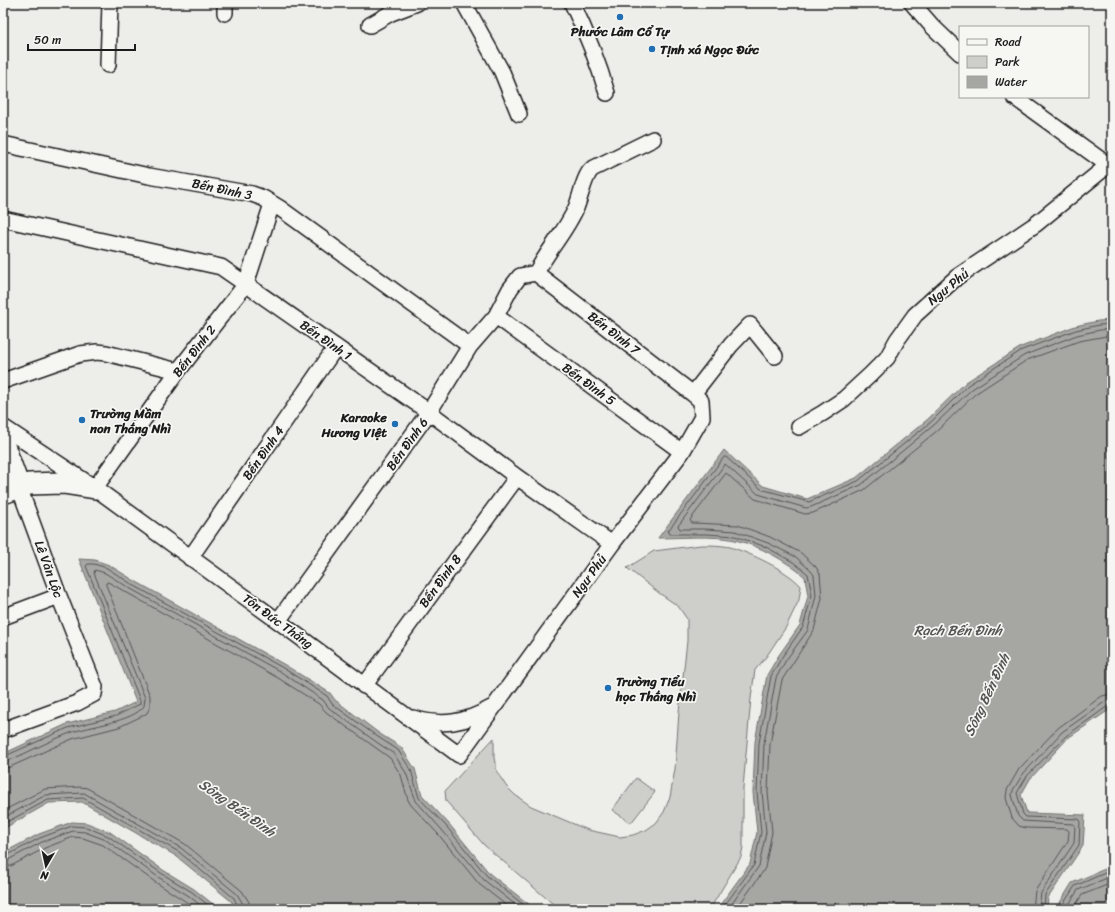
<svg xmlns="http://www.w3.org/2000/svg" width="1115" height="912" viewBox="0 0 1115 912" font-family="Sriracha,sans-serif">
<rect width="100%" height="100%" fill="#edede9"/>
<filter id="ink" filterUnits="userSpaceOnUse"><feTurbulence type="fractalNoise" baseFrequency=".025" numOctaves="2"/><feDisplacementMap in="SourceGraphic" scale="8" xChannelSelector="R" yChannelSelector="G"/><feConvolveMatrix kernelMatrix="1 2 1 2 8 2 1 2 1" color-interpolation-filters="sRGB"/></filter>
<g filter="url(#ink)">
<path fill="#cececb" stroke="#757574" d="M701,545C711,545 720,545 730,547C750,553 787,570 801,586L799,600L786,627L766,657L755,670L751,698L743,788V847L741,857L710,909H559L484,845L446,801L445,791L494,738V758L497,772L506,786L515,795L531,806L588,830L620,837L633,835L646,830L656,823L664,812L670,797L675,769L679,712L687,641V619L678,606L659,593L627,568L654,551Z
M636,778L655,792L631,823L612,810Z"/>
<path fill="#a6a6a3" stroke="#6f6f6d" d="M1112,320V708L1068,738L1030,779L1021,795L1027,813L1085,815L1083,846L1048,898L1047,909H717L750,864L757,832L753,792L755,742L767,675L779,655L800,625L808,596L805,577C787,561 758,545 735,540C713,535 680,538 658,538L724,450L763,486L807,499L856,478L928,419L966,382L1021,347L1075,326L1098,321Z
M79,559L95,560L109,565L135,581L285,665L330,693L335,700L380,734L401,747L415,769L422,795L449,824L490,874L535,909H236L231,901L176,856L82,802L49,803L3,829V754L67,724L115,712L136,702Z
M72,822L87,823L110,832L163,870L194,889L219,909H3V853L39,834Z
M1112,866V909H1056L1072,883Z"/>
<g fill="none" stroke-linecap="round" stroke-linejoin="round">
<path stroke="#535352" stroke-width="1" d="M3,757L68,728L116,716L140,704V700L86,566L88,564H94L107,568L133,585L283,668L327,696L332,704L378,737L398,750L411,770L419,798L446,826L487,876L529,909
M3,762L8,761C29,752 49,741 70,733C88,726 133,722 144,706L145,698L94,573L95,570L105,573L131,589L281,672L323,700L329,708L375,741L394,754L406,773L416,801L442,830L484,880L521,909
M3,768L10,767L72,739L119,727L142,716L147,713L150,707V696L106,585V583L108,582L278,678L319,704L326,712L390,758L401,775L408,800L411,805L438,834L479,884L511,909
M3,811L45,789L81,787L87,788L185,844L242,891L249,902L250,909
M3,818L46,795L84,793L181,848L237,894L243,904L244,909
M3,824L48,800L83,798L179,852L234,898L239,909
M3,856H6L40,838L72,826L86,827L108,836L161,873L192,892L213,909
M3,861L8,860L42,842L73,831L85,832L106,840L158,877L189,896L205,909
M3,867L11,866L45,848L73,837L83,838L103,845L155,882L185,901L195,909
M722,909L754,865L761,832L757,792L759,743L771,676L782,657L803,627L812,595L808,574L793,562L766,547L735,536L707,534H670L668,531L724,457H726L761,489L809,502L858,481L931,422L968,385L1022,350L1076,330L1099,325L1112,324
M728,909L759,866L766,832L762,792L764,743L776,678L786,660L808,630L816,595L814,575L811,571L796,557L768,543L735,531L707,529H680L678,526L725,464L758,494L806,508L811,507L861,485L934,425L972,389L1025,355L1077,335L1100,330L1112,329
M736,909L762,873L765,868L772,832L768,792L770,744L782,680L814,630L822,598L820,574L816,567L801,553L770,537L738,525L692,523L690,520L726,473L755,499L805,514L813,513L864,490L938,430L975,394L1027,360L1079,341L1112,335
M1033,909L1035,891L1068,841L1069,831L1067,829L1026,828L1019,826L1012,818L1006,798L1007,790L1019,769L1058,728L1102,696L1112,694
M1039,909L1041,893L1074,843L1075,825L1073,824L1023,821L1018,816L1012,795L1013,790L1023,774L1062,732L1106,701L1112,700
M1044,909L1045,895L1079,845L1080,820L1078,819L1026,817L1023,814L1017,793L1027,776L1066,736L1108,706L1112,705
M1060,909L1075,886L1112,870
M1066,909L1078,890L1112,876
M1073,909L1082,895L1112,883"/>
<g stroke="#1c1c1c" stroke-width="18">
<path id="street" d="M225,3V13
M464,3L502,72L519,114
M572,3C586,32 598,62 607,93
M912,3L932,26L960,53
M370,25L391,13L417,3
M108,65L110,3
M1014,97L1108,165
M3,144L149,176L252,194L263,198L281,209L470,346
M3,219L221,267L429,412L517,477L612,544
M536,273C548,250 566,231 576,208C581,196 584,176 592,169L653,139
M496,316L682,452
M3,381L80,354L97,352L106,353L178,371
M693,394L731,345L750,325L775,356
M3,427L95,488L278,621L459,755L612,544L682,452L702,417L701,401L693,394L536,273
M799,427L823,413L844,399L870,375L887,358L897,340L915,315L957,277L1036,224L1112,162
M95,488L178,371L246,284L272,204
M190,558L336,347
M3,617L59,596
M278,621L429,412L470,346L496,316L510,289L520,276L536,273
M364,686L517,477
M413,718C442,727 465,723 491,708
M3,730L77,703L94,694L95,687L59,596L19,487"/>
</g>
<g stroke="#1c1c1c" stroke-width="24">
<path id="secondary" d="M3,443L19,487
M3,493L29,484L63,483L95,488"/>
</g>
<use href="#street" stroke="#f6f6f2" stroke-width="15"/>
<use href="#secondary" stroke="#f6f6f2" stroke-width="21"/>
</g>
</g>
<g fill="#1f6fb2" stroke="#f6f6f2" stroke-width="1.5">
<circle cx="620" cy="17" r="4"/>
<circle cx="652" cy="49" r="4"/>
<circle cx="82" cy="420" r="4"/>
<circle cx="395" cy="424" r="4"/>
<circle cx="608" cy="688" r="4"/>
</g>
<g text-anchor="middle" dominant-baseline="central" stroke-width="3.5" stroke-linejoin="round" paint-order="stroke">
<g font-size="13" font-weight="bold" fill="#1c1c1c" stroke="#f6f6f2" text-anchor="start">
<text x="620" y="31" text-anchor="middle">Phước Lâm Cổ Tự</text>
<text x="660" y="49">Tịnh xá Ngọc Đức</text>
<text x="90" y="413">Trường Mầm<tspan x="90" dy="15">non Thắng Nhì</tspan></text>
<text x="387" y="417" text-anchor="end">Karaoke<tspan x="387" dy="15">Hương Việt</tspan></text>
<text x="616" y="681">Trường Tiểu<tspan x="616" dy="15">học Thắng Nhì</tspan></text>
</g>
<g font-size="13" fill="#1c1c1c" stroke="#f6f6f2">
<text transform="translate(222 189) rotate(12)">Bến Đình 3</text>
<text transform="translate(948 287) rotate(-39)">Ngư Phủ</text>
<text transform="translate(614 333) rotate(38)">Bến Đình 7</text>
<text transform="translate(326 340) rotate(35)">Bến Đình 1</text>
<text transform="translate(194 351) rotate(-52)">Bến Đình 2</text>
<text transform="translate(589 384) rotate(36)">Bến Đình 5</text>
<text transform="translate(407 444) rotate(-54)">Bến Đình 6</text>
<text transform="translate(263 453) rotate(-55)">Bến Đình 4</text>
<text transform="translate(49 569) rotate(70)">Lê Văn Lộc</text>
<text transform="translate(589 576) rotate(-54)">Ngư Phủ</text>
<text transform="translate(440 581) rotate(-54)">Bến Đình 8</text>
<text transform="translate(278 621) rotate(36)">Tôn Đức Thắng</text>
</g>
<g font-size="14" font-style="italic" fill="#535352" stroke="#f6f6f2">
<text x="958" y="630">Rạch Bến Đình</text>
<text transform="translate(987 695) rotate(-65)">Sông Bến Đình</text>
<text transform="translate(237 808) rotate(35)">Sông Bến Đình</text>
</g>
</g>
<rect width="1115" height="912" fill="none" stroke="#f6f6f2" stroke-width="16"/>
<rect x="8" y="8" width="1099" height="896" fill="none" stroke="#1c1c1c" stroke-width="1.5" filter="url(#ink)"/>
<rect x="959" y="26" width="130" height="72" fill="#f6f6f2" stroke="#9f9f9c"/>
<rect x="967" y="39" width="20" height="6" fill="#f6f6f2" stroke="#9f9f9c"/>
<text x="995" y="46" font-size="12" fill="#1c1c1c">Road</text>
<rect x="967" y="56" width="20" height="12" fill="#cececb" stroke="#9f9f9c"/>
<text x="995" y="66" font-size="12" fill="#1c1c1c">Park</text>
<rect x="967" y="76" width="20" height="12" fill="#a6a6a3" stroke="#9f9f9c"/>
<text x="995" y="86" font-size="12" fill="#1c1c1c">Water</text>
<g transform="translate(46 866) rotate(189)" stroke="#f6f6f2" stroke-width="3" paint-order="stroke">
<path d="M0-3L7 15L0 10L-7 15Z" fill="#1c1c1c"/>
<text y="-6" font-size="11" font-weight="bold" text-anchor="middle" fill="#1c1c1c">N</text>
</g>
<path d="M28 44v6h107v-6" fill="none" stroke="#1c1c1c" stroke-width="2"/>
<text x="34" y="44" font-size="12" fill="#1c1c1c" stroke="#f6f6f2" stroke-width="3" paint-order="stroke">50 m</text>
</svg>
